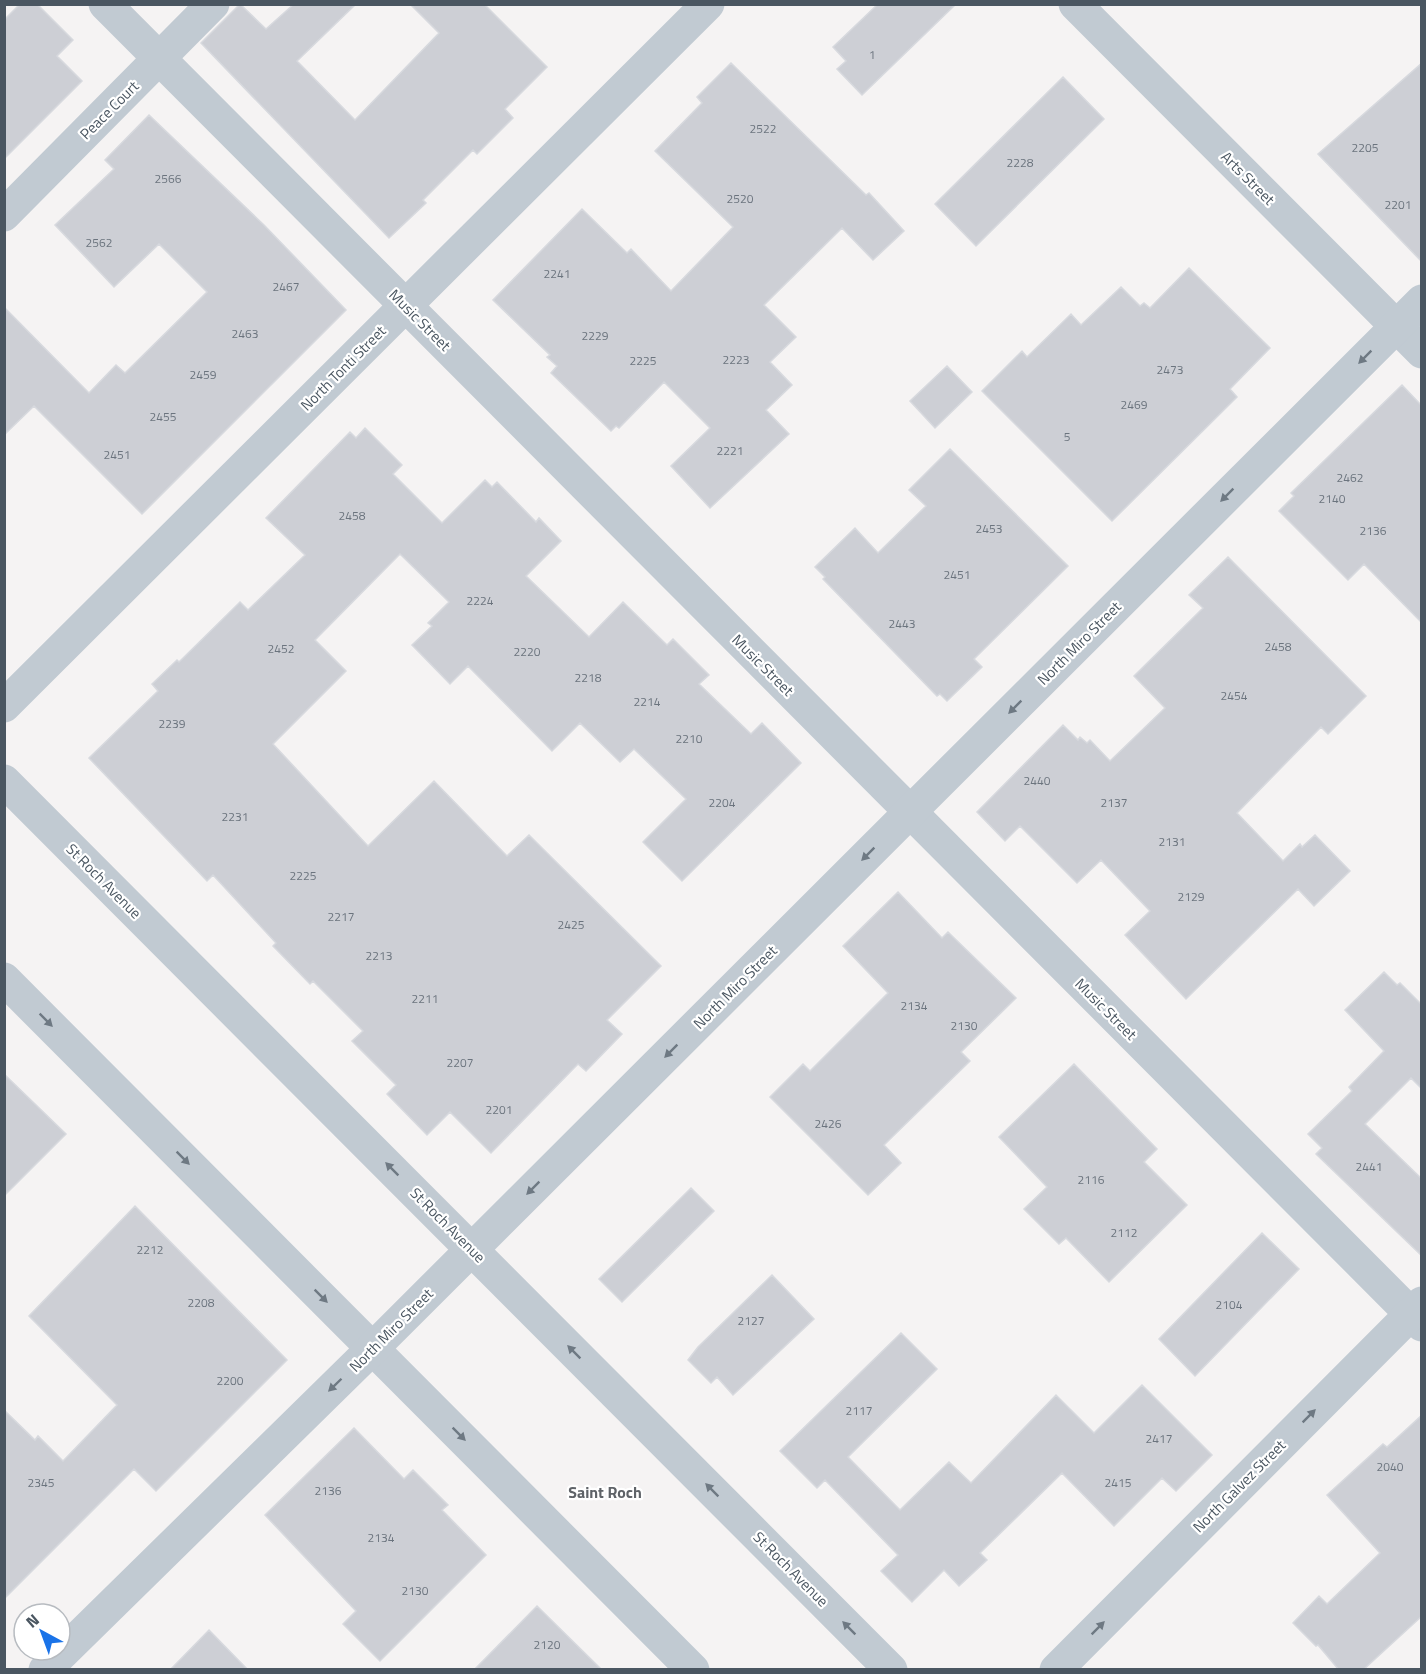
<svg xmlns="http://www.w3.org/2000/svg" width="1426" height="1674" viewBox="0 0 1426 1674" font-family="'Titillium Web',sans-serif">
<rect width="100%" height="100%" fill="#f5f3f3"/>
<path fill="#cdcfd5" stroke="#d7d9de" stroke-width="1.5" d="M20,4H37L73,40L57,56L82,81L4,159V20Z
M240,4L266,29L294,4H356L297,61L355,120L439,33L410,4H484L547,67L505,109L513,118L477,154L473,150L423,200L426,203L389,238L201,43Z
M878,4H956L862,95L837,69L846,61L833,47Z
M731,63L866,195L869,193L904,231L873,260L842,228L764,305L796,337L770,362L792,385L766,410L789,434L710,508L671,466L710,428L664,382L619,428L616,426L611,431L551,373L557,366L547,357L550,355L493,300L582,209L627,253L631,249L671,291L733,227L655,151L702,103L697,97Z
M1422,63V262L1318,154Z
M1063,77L1104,119L976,246L935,204Z
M149,115L264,225L346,310L142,514L34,406L4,435V307L89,393L116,365L125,373L207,292L159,244L114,287L55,225L114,169L105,160Z
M1189,268L1270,348L1230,389L1237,397L1112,521L982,391L1022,351L1027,357L1071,314L1081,325L1121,287L1140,306L1144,303L1150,308Z
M947,366L972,392L935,428L910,401Z
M1402,385L1422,406V623L1364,564L1348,580L1279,511L1294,496L1291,493Z
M365,428L402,465L393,474L442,523L485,480L492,487L497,482L536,522L539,518L561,541L526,576L589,637L623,602L667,645L673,639L709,675L699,684L751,734L762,723L801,763L682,881L643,842L686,799L634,749L620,762L580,723L552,751L468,666L450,684L412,645L432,626L428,623L449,602L400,554L315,640L346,671L273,744L368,846L434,781L507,856L529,835L661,966L607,1020L622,1034L586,1071L578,1064L491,1153L450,1112L427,1135L387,1094L396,1085L352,1041L363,1031L313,981L310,984L273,946L276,943L213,875L207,881L89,758L158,691L152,684L177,660L179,662L240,602L248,610L305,555L266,518L350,432L356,438Z
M950,449L1068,566L974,659L982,667L947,701L940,694L937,696L823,579L825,577L815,567L855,528L878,553L926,506L909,490Z
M1228,557L1366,696L1328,734L1321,727L1237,813L1283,861L1300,844L1302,847L1315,835L1350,871L1314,906L1298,889L1186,999L1125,935L1150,911L1101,860L1077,883L1020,826L1005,841L977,812L1063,725L1078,740L1080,737L1087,743L1090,740L1110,761L1165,708L1134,676L1203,608L1189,595Z
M898,892L942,938L948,932L1016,998L961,1052L970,1061L884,1145L901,1163L868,1195L770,1097L803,1064L810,1071L888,993L843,946Z
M1384,972L1397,985L1400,983L1422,1005V1089L1411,1078L1365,1124L1422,1179V1256L1316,1154L1322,1148L1308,1134L1352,1091L1349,1087L1384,1051L1345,1010Z
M1074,1064L1157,1149L1144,1162L1187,1205L1109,1282L1066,1238L1059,1244L1024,1209L1047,1187L999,1137Z
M4,1074L66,1134L4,1196Z
M691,1188L714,1211L622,1302L599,1279Z
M135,1206L287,1360L156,1491L134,1469L4,1599V1410L35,1440L38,1436L63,1461L117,1405L29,1316Z
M1262,1233L1299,1269L1195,1376L1159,1339Z
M772,1275L814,1319L733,1395L717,1377L711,1383L688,1360L698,1347Z
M901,1333L937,1369L848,1457L900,1510L949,1462L971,1483L1056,1395L1094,1433L1142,1385L1212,1455L1176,1491L1162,1478L1114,1526L1062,1473L980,1553L987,1560L959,1586L944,1570L912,1602L881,1571L898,1555L825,1480L817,1488L780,1451Z
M1422,1415V1616L1363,1670H1339L1318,1645L1316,1646L1293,1623L1319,1596L1327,1604L1380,1553L1327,1495L1383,1444L1387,1447Z
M354,1428L404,1479L413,1470L448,1505L442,1510L486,1555L380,1661L343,1624L356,1611L265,1515Z
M537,1606L602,1670H474Z
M209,1630L248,1670H170Z"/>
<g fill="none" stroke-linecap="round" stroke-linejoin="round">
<path stroke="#c1cad2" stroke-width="33" d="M105,4L1422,1325
M1075,4L1422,352
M4,215L213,4
M4,706L708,4
M4,781L891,1670
M4,979L693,1670"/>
<path stroke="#c1cad2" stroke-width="33" d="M45,1670L373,1348L1422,301
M1056,1670L1422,1303"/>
</g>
<defs><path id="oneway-solid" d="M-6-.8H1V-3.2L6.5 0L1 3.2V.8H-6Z" transform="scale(1.5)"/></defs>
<g fill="#6e7983">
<use href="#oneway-solid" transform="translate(1365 357) rotate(135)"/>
<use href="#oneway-solid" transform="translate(1227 495) rotate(135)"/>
<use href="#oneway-solid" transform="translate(1015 707) rotate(135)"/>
<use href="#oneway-solid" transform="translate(868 854) rotate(135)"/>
<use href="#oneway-solid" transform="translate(46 1020) rotate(45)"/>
<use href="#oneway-solid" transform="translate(671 1051) rotate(135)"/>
<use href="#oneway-solid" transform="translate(183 1158) rotate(45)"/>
<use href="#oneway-solid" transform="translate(392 1169) rotate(-135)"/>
<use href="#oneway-solid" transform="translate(533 1188) rotate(135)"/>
<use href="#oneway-solid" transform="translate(321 1296) rotate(45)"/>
<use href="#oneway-solid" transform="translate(574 1352) rotate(-135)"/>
<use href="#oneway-solid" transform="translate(335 1385) rotate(136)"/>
<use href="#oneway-solid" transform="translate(1309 1416) rotate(-45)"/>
<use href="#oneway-solid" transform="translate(459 1434) rotate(45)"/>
<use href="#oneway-solid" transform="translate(712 1490) rotate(-135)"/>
<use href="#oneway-solid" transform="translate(849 1628) rotate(-135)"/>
<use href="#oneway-solid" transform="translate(1098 1628) rotate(-45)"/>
</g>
<g text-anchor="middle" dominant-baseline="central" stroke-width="4.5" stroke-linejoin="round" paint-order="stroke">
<g font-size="12" fill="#6b747e">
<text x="872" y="54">1</text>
<text x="763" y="128">2522</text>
<text x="1365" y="147">2205</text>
<text x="1020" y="162">2228</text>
<text x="168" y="178">2566</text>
<text x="740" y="198">2520</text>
<text x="1398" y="204">2201</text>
<text x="99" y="242">2562</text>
<text x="557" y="273">2241</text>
<text x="286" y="286">2467</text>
<text x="245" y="333">2463</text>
<text x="595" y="335">2229</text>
<text x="736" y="359">2223</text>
<text x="643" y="360">2225</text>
<text x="1170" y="369">2473</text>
<text x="203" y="374">2459</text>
<text x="1134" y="404">2469</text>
<text x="163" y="416">2455</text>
<text x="1067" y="436">5</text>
<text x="730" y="450">2221</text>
<text x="117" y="454">2451</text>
<text x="1350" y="477">2462</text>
<text x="1332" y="498">2140</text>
<text x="352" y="515">2458</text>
<text x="989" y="528">2453</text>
<text x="1373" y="530">2136</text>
<text x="957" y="574">2451</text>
<text x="480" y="600">2224</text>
<text x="902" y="623">2443</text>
<text x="1278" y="646">2458</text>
<text x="281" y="648">2452</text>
<text x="527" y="651">2220</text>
<text x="588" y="677">2218</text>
<text x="1234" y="695">2454</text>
<text x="647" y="701">2214</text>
<text x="172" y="723">2239</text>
<text x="689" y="738">2210</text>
<text x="1037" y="780">2440</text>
<text x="722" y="802">2204</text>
<text x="1114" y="802">2137</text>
<text x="235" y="816">2231</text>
<text x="1172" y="841">2131</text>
<text x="303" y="875">2225</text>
<text x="1191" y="896">2129</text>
<text x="341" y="916">2217</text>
<text x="571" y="924">2425</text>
<text x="379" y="955">2213</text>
<text x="425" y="998">2211</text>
<text x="914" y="1005">2134</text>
<text x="964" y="1025">2130</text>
<text x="460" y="1062">2207</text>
<text x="499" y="1109">2201</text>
<text x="828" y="1123">2426</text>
<text x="1369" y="1166">2441</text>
<text x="1091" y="1179">2116</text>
<text x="1124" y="1232">2112</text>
<text x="150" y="1249">2212</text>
<text x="201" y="1302">2208</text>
<text x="1229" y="1304">2104</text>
<text x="751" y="1320">2127</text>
<text x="230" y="1380">2200</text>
<text x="859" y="1410">2117</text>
<text x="1159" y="1438">2417</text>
<text x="1390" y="1466">2040</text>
<text x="41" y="1482">2345</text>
<text x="1118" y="1482">2415</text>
<text x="328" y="1490">2136</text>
<text x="381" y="1537">2134</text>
<text x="415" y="1590">2130</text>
<text x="547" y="1644">2120</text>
</g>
<g font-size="15" fill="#4a5661" stroke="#fff">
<text transform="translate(109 110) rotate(-45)">Peace Court</text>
<text transform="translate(1248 178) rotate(45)">Arts Street</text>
<text transform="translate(420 320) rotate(45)">Music Street</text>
<text transform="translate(343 368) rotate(-45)">North Tonti Street</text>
<text transform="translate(1079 643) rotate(-45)">North Miro Street</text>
<text transform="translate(763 665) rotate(45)">Music Street</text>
<text transform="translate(104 881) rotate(45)">St Roch Avenue</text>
<text transform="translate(735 987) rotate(-45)">North Miro Street</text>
<text transform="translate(1106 1009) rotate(45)">Music Street</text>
<text transform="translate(448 1225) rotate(45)">St Roch Avenue</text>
<text transform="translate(391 1330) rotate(-45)">North Miro Street</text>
<text transform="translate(1239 1486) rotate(-45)">North Galvez Street</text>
<text transform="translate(791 1569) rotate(45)">St Roch Avenue</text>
</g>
<g font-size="16" font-weight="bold" fill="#5f6368" stroke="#fff">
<text x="605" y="1492">Saint Roch</text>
</g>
</g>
<rect width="1426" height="1674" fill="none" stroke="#4a5661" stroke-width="12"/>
<g transform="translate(42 1632) rotate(319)"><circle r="28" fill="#ffffff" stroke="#b7bbc0" stroke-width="1.5"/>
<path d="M0-4.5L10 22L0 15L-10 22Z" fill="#1a73e8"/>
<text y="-9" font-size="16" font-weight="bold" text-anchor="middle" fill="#4a5661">N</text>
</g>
</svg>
